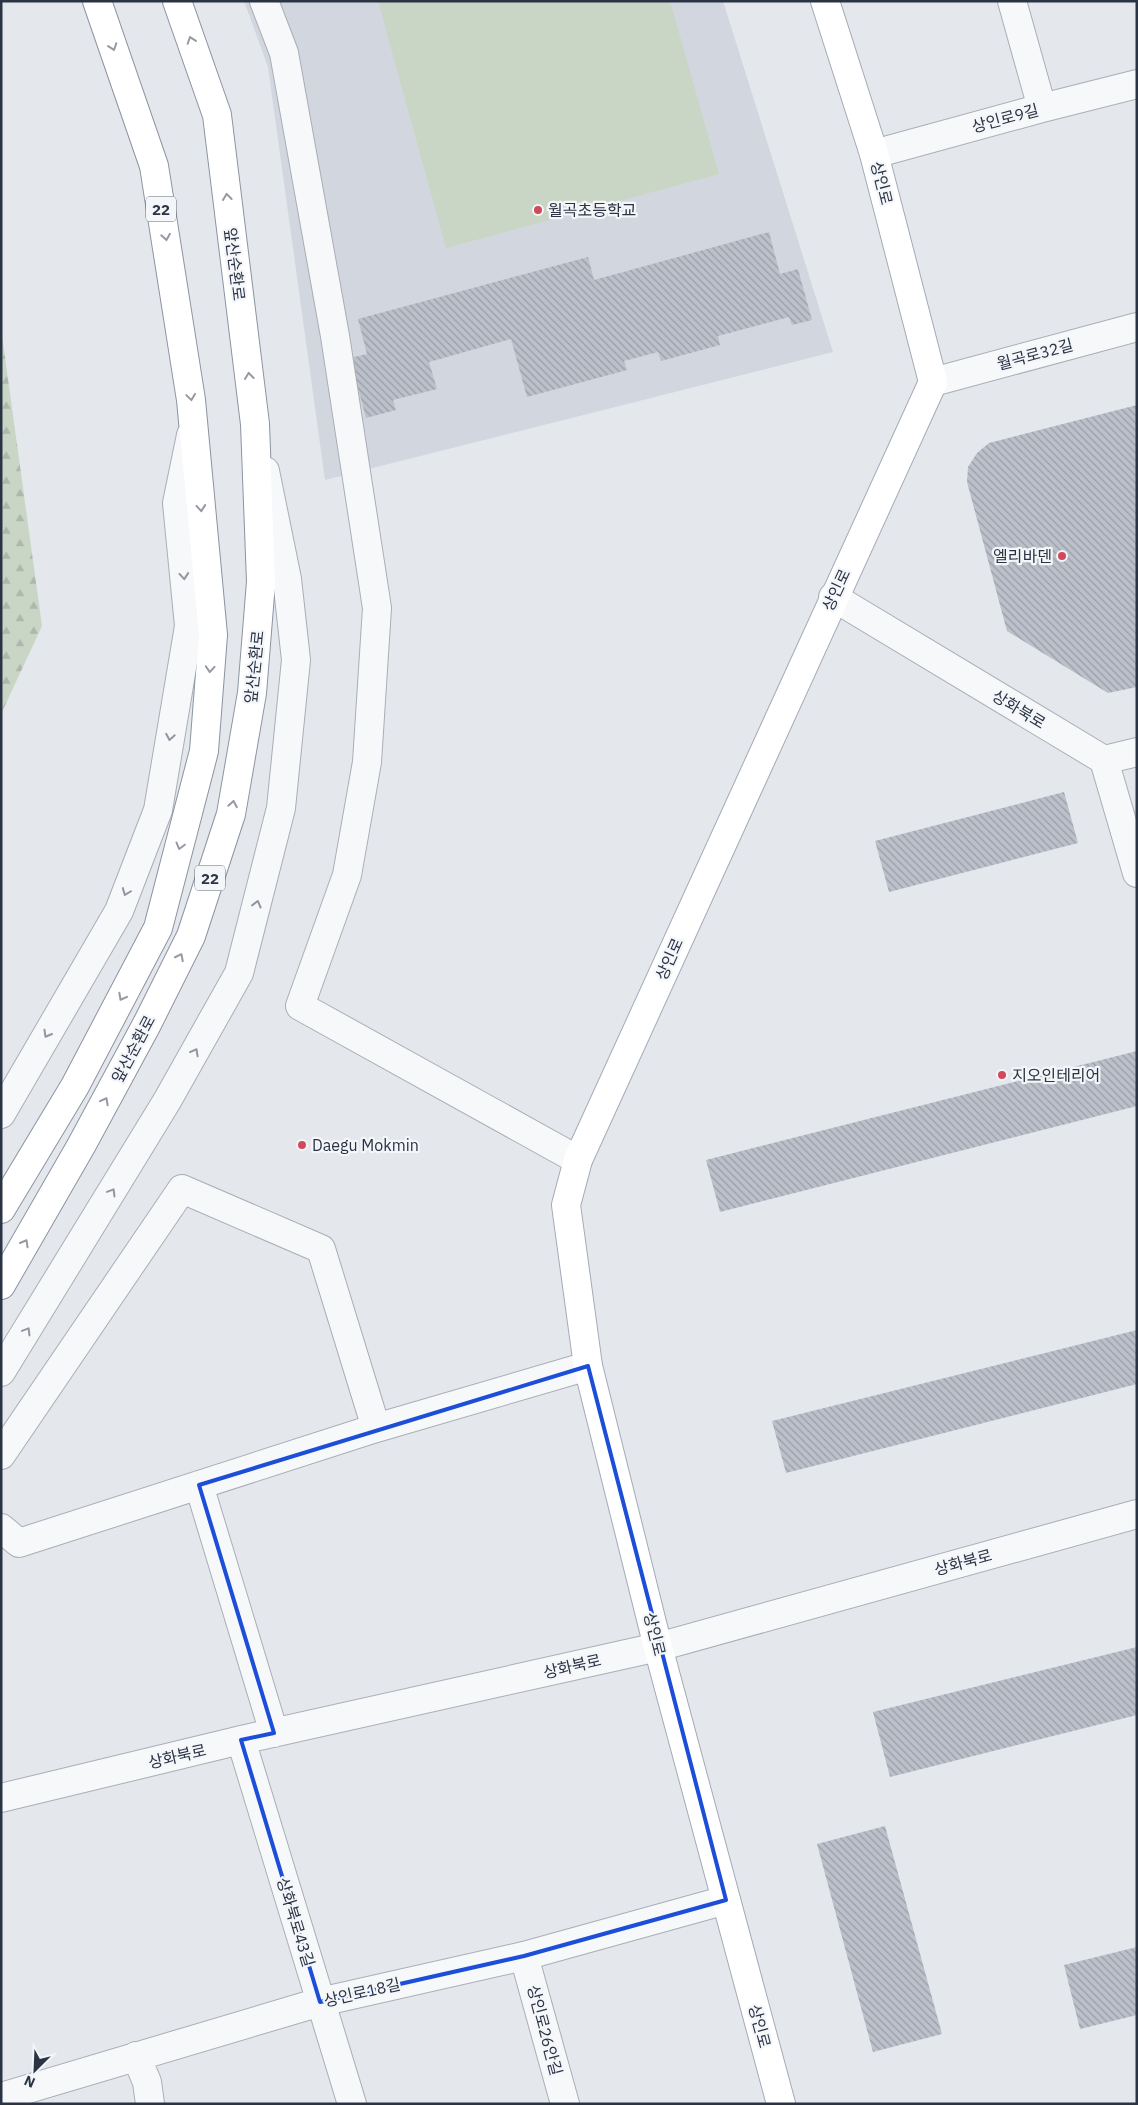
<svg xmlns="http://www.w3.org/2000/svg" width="1138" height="2105" viewBox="0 0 1138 2105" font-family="'IBM Plex Sans','Noto Sans KR',sans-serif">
<defs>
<pattern id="forest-firs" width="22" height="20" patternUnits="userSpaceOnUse" patternTransform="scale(1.25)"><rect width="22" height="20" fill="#c9d6c5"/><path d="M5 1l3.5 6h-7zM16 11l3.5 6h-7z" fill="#adb8ab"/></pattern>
<pattern id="building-back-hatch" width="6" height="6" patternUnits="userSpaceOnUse" patternTransform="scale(1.25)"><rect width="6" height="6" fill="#bbc0ca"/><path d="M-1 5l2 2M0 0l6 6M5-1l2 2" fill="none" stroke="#989da6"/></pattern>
</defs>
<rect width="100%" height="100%" fill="#e4e7ec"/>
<path fill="#d2d6de" d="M244,1H723L833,352L325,480L268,67Z"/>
<path fill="url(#forest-firs)" d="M1,328L42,626L1,714Z"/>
<path fill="#c9d6c5" d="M378,1H670L719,174L446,248Z"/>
<path fill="url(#building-back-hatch)" d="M769,232L780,274L798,269L812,320L792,325L789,317L718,336L720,345L661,361L658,352L624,361L627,370L527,397L511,339L429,362L437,389L393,400L396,410L366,418L350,358L367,354L358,319L588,257L594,280Z
M1137,405V687L1108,693L1007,631L967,482L968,467L977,453L989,443Z
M1064,792L1078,843L889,892L875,841Z
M1137,1051V1106L720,1212L706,1160Z
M1137,1330V1384L786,1473L772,1421Z
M1137,1647V1715L890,1777L873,1712Z
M885,1826L942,2034L873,2052L817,1844Z
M1137,1947V2015L1080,2029L1064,1965Z"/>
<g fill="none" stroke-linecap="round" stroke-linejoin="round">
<g stroke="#a9aeb7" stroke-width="30">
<path id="minor" d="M264,1L284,53L335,336L377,608L367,762L347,875L300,1006L578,1160
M1012,1L1042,108
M874,154L1042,108L1137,84
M933,382L1137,327
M833,597L1104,760L1137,873
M1104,760L1137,752
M1,1114L119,911L158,810L189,626L177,503L191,435
M1,1372L167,1101L239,973L281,808L296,660L287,579L265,471
M1,1455L182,1189L321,1249L376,1428
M199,1485L274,1733
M1,1528L19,1543L376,1428L588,1366
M241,1740L352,2104
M1,1798L241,1740L658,1647L1137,1514
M524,1956L565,2104
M136,2056L147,2082L150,2104
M1,2097L320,2002L524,1956L726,1900"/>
</g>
<g stroke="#a3abb8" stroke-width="30">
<path id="major" d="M781,2104L658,1647L588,1366L566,1205L578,1160L933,382L874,154L825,1"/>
</g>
<g stroke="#8b94a3" stroke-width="30">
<path id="highway" d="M1,1209L75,1086L158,928L204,751L213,635L191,400L154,166L97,1
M1,1285L81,1146L147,1024L191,936L231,814L252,693L261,582L255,424L217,115L177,1"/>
</g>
<use href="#minor" stroke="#f7f8fa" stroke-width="28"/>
<use href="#major" stroke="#fff" stroke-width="28"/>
<use href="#highway" stroke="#fff" stroke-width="28"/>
</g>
<defs><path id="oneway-chevron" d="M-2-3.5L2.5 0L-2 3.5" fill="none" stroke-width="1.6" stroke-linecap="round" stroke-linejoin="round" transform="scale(1.25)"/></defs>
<g stroke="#959aa2">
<use href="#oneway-chevron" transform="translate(191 40) rotate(-109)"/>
<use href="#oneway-chevron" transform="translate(113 47) rotate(71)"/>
<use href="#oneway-chevron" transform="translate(227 197) rotate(-97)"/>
<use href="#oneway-chevron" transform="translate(166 237) rotate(81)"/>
<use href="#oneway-chevron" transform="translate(249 376) rotate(-97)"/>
<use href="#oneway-chevron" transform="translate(191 397) rotate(82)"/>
<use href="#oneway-chevron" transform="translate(201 508) rotate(85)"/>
<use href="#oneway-chevron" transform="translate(210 669) rotate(94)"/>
<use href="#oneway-chevron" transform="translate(233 804) rotate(-80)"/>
<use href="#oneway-chevron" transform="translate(180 846) rotate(105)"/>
<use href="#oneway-chevron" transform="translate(180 957) rotate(-63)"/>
<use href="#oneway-chevron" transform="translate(122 997) rotate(118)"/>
<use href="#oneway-chevron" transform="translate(105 1101) rotate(-62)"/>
<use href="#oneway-chevron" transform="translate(25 1243) rotate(-60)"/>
</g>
<g stroke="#9196a0">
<use href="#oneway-chevron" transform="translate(184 576) rotate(85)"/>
<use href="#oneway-chevron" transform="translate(170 737) rotate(100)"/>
<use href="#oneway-chevron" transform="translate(126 892) rotate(111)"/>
<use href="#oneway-chevron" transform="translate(257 904) rotate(-76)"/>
<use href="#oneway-chevron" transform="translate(47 1034) rotate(120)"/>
<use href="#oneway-chevron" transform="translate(195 1052) rotate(-61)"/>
<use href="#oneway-chevron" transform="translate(112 1192) rotate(-59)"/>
<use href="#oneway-chevron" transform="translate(27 1331) rotate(-59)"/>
</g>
<path fill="none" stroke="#1d4ed8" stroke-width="4" stroke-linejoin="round" d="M588,1366L726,1900L524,1956L320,2002L241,1740L274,1733L199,1485Z"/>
<g fill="#d1495b" stroke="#f4f6f9" stroke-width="2">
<circle cx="538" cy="210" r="5"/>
<circle cx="1062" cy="556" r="5"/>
<circle cx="1002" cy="1075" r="5"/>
<circle cx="302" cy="1145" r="5"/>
</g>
<g text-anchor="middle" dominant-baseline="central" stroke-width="4.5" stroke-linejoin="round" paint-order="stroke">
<g fill="#f4f6f9" stroke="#676e7b" stroke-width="1">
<rect x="146" y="196.5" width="30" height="25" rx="4"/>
<rect x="195" y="865.5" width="30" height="25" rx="4"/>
</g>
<g font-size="15" font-weight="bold" fill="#2b3445">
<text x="161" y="209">22</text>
<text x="210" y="878">22</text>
</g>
<g font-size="16" fill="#2b3445" stroke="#f4f6f9">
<text transform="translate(1005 118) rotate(-15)">상인로9길</text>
<text transform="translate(882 183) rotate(76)">상인로</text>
<text transform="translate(235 264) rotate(83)">앞산순환로</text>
<text transform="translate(1035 354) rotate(-15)">월곡로32길</text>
<text transform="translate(836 590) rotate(-65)">상인로</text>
<text transform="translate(254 667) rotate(-84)">앞산순환로</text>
<text transform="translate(1019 709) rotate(31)">상화북로</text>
<text transform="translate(669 959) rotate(-66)">상인로</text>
<text transform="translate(133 1049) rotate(-62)">앞산순환로</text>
<text transform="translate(963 1562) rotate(-15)">상화북로</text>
<text transform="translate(655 1634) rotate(76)">상인로</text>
<text transform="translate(572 1666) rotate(-13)">상화북로</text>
<text transform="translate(177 1756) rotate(-13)">상화북로</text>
<text transform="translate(296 1922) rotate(73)">상화북로43길</text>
<text transform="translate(362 1992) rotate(-13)">상인로18길</text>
<text transform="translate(760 2026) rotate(75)">상인로</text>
<text transform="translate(545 2030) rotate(75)">상인로26안길</text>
</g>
<g font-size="16" fill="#2b3445" stroke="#f4f6f9" text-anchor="start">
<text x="548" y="210">월곡초등학교</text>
<text x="1052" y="556" text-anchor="end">엘리바덴</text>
<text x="1012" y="1075">지오인테리어</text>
<text x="312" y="1145">Daegu Mokmin</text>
</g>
</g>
<rect width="1138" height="2105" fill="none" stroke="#2b3445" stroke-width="5"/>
<g transform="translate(35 2070) rotate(204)" stroke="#f4f6f9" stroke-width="4" paint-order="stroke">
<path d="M0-4L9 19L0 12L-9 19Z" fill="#2b3445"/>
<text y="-8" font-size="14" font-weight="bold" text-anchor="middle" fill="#2b3445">N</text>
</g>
</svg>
